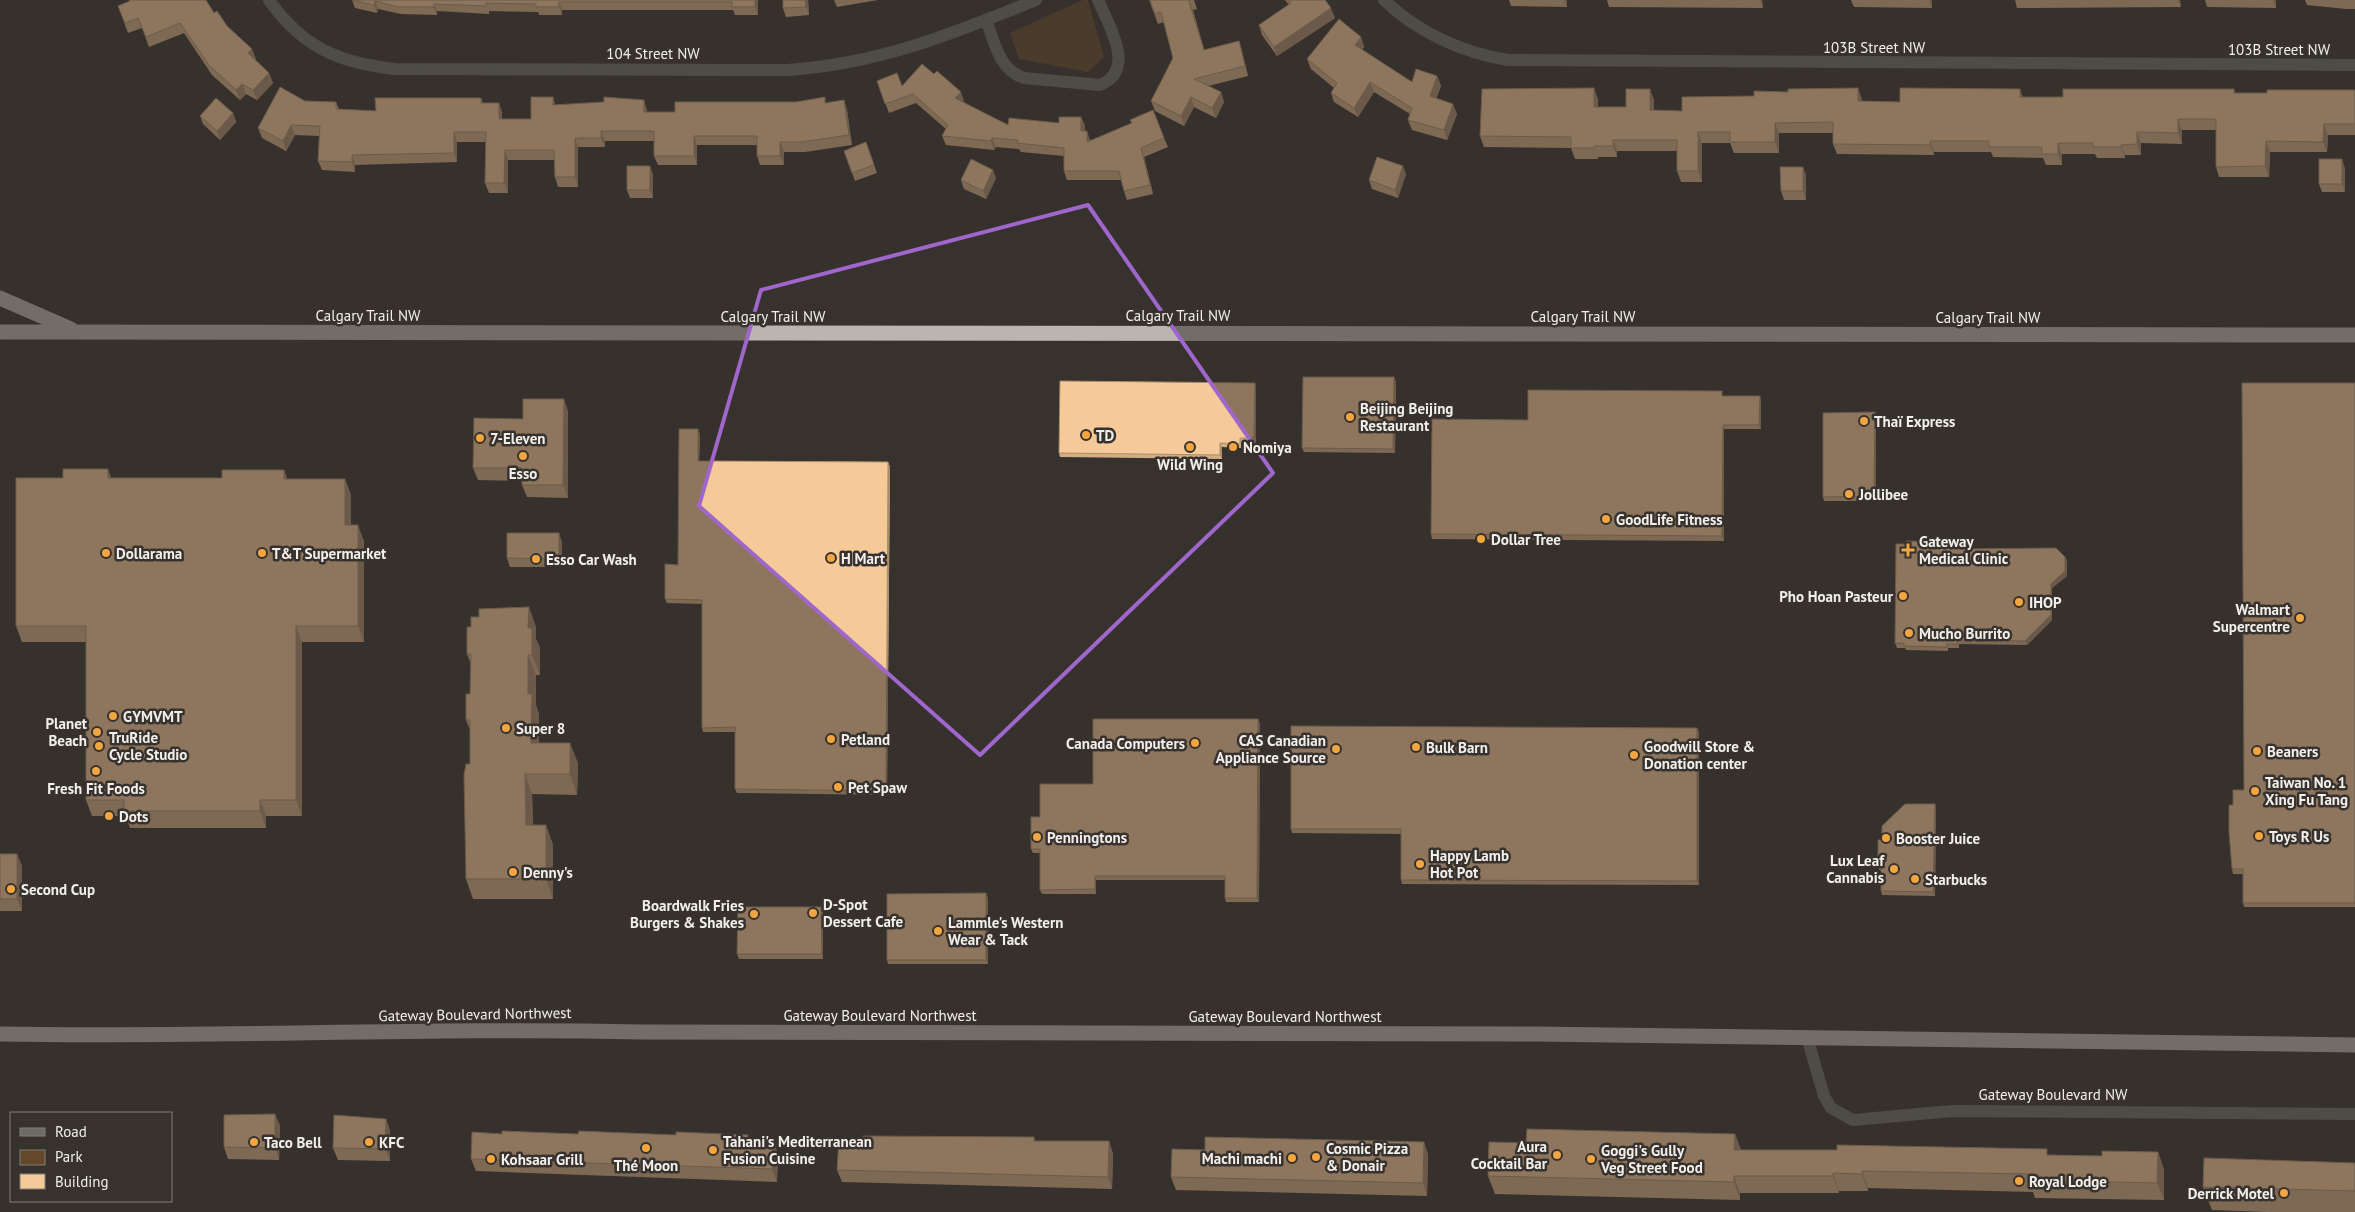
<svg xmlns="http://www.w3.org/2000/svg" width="2355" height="1212" viewBox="0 0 2355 1212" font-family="'PT Sans',sans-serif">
<rect width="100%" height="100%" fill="#37322d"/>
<path fill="#634829" d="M1083,0H1088L1104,57L1088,72L1019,59L1010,33Z"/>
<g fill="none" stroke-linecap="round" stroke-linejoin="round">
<path stroke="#6d6a67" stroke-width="12" d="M269,0C302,47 339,63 395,69L787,70C879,64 952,34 1036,0
M1384,0C1417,32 1463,53 1508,60L2355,65
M986,20C995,43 999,70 1024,78L1100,85C1137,70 1109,26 1098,0
M1807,1037L1824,1096L1831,1108L1853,1120L1952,1111L2355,1114"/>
<path stroke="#bcb5af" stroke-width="15" d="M0,298L71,329
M0,332L2355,335
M0,1034C214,1038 428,1027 643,1032L1534,1034L2355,1045"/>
</g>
<path fill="#d3ad83" d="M352,0H758V15H735L733,10H562V15H539L538,12L489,11V14L437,11V15L401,14L378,9L377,13L355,8Z
M783,0H808L809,15L786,17L783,8Z
M834,0H878L837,7Z
M1149,0H1194L1197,9L1193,10L1204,50L1239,41L1242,51L1248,76L1208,86L1221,92L1224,102L1216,118L1194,107L1184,126L1155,111L1151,101L1173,58L1164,22L1158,24Z
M1285,0H1325L1335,18L1277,56L1262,35L1259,25L1289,5Z
M1509,0H1567V7L1511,6Z
M1607,0H1762L1763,8L1609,7Z
M1851,0H1932V8L1854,7Z
M2000,0H2180L2181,7L2017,8L2015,0Z
M2205,0H2276V8L2207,7Z
M2305,0H2355V9H2346L2307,5Z
M130,1L214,13L227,26L256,59L255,60L269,73L273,83L257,100L246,94L240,100L212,75L184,33L149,47L142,28L128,33L118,6Z
M1361,37L1364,47L1362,50L1412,82L1437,76L1441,86L1436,99L1457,114L1447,140L1412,130L1408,120L1410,114L1374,92L1358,117L1334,102L1331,93L1334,88L1311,69L1307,59Z
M877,81L902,86L964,101L963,102L1008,125L1059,123L1081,117L1085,126V131L1090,140L1164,138L1168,147L1144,157L1153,194L1127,200L1124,191L1121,180H1067L1064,171V156L1021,152L1019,149L996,147L994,150L946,145L942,136L946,129L916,103L889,113Z
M2234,89L2235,93H2267L2355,90V135H2328L2327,152H2270L2269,177H2219L2216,167V130H2182V144L2141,143V155H2125V158H2097L2095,154H2062V165H2046L2043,158L1993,157L1991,152H1934V155L1837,154L1833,144V133H1779V153H1734L1730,143H1702V182H1681L1677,171V151H1617V157H1598V159H1575L1571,148L1484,147L1480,136L1598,99V107H1626L1654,100V110L1682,111L1862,99V101L1900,102L2023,97H2063Z
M553,97L555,105L647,110V112H675L826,103L844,100L847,110L852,145L805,152H784V165H760L757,156V145H697V165H658L654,156V141H605V147H578V187H558L555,177V160H508V193H489L485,183L486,142H457V162L355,165V172L322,170L318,161L319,136L295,135L286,151L262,138L258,128L305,101L336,102L339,109L376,111L481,98L483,103H499L502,113V119H531Z
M233,113L236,122L220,140L203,124L200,116Z
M866,142L877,173L855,181L844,151Z
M650,166L653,175V198H630L627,190Z
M2345,168V192H2322L2319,184Z
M1406,174L1398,198L1372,189L1369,180Z
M1806,175V200H1784L1781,191Z
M996,178L986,199L964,189L961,180Z
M1396,382L1395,453L1304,452L1302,448Z
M2355,383V907H2244L2243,903V874H2233L2232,869L2244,790Z
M1256,387V443L1241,442V448L1222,447V459L1060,457L1059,453Z
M1724,396L1761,400V429H1724V541L1432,539L1431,534L1528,420Z
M564,399L568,412V498L527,497L522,485V481L478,480L473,468Z
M1875,412L1876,416V501H1824L1823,497Z
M700,434L699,461L888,462L890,467L887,795L737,793L735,789V732H703L702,728V604L667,603L665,599L678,565Z
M284,470L287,479H345L351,495V525L364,541V642H302V816H266V828H130L126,816H92L86,800V642H22L16,626L111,478H222Z
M562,542V567H510L507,558Z
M1960,547V549L2065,557L2067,561V576L2052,588V620L2027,645L1959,644V648H1948V651L1906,650L1905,648H1897L1895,643Z
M536,627V639L540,648V675H536V705L539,715V743L578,763L577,795L532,794L533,825H546L553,845V899H473L466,879L470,764V730L466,720L470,694L471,664L467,654Z
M1258,719L1260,724L1259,902H1226L1225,898V880H1096V894H1042L1040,890V853H1033L1031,849L1040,817L1093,784Z
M1699,732V885L1402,884L1401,880V834L1292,833L1291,829Z
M1936,808L1935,896L1882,895L1881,891V870H1879L1878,865L1882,840Z
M0,854L22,866V911H0Z
M988,898V964H888L887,960Z
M823,911V959H739L737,954Z
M275,1114L280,1126L279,1160L228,1159L224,1147Z
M386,1119L390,1131V1161L338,1160L333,1148Z
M578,1134L750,1140L778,1153L777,1182L476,1171L471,1159Z
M1735,1134L1741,1150L2102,1156L2158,1152L2164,1170V1200L2035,1198L2033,1192L1868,1188V1191H1839V1193H1740V1200L1495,1194L1488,1176L1526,1143Z
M1034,1137L1035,1141H1109L1113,1154L1112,1189L842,1182L837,1170L863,1139Z
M1424,1142L1428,1155L1427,1196L1176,1190L1171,1177L1205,1150Z
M2355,1163V1212H2267L2212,1210L2203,1187Z"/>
<path fill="#ac8d6a" d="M755,0H758V15L755,7Z
M805,0H808L809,15L806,7Z
M1564,0H1567V7Z
M1760,0H1762L1763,8Z
M1929,0H1932V8Z
M2178,0H2180L2181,7Z
M2273,0H2276V8Z
M375,1L378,9L377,13L374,5Z
M1189,1L1193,10L1207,60L1204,50Z
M559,2L562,10V15L559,7Z
M434,4L437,11V15L434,7Z
M1331,8L1335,18L1277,56L1274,47Z
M1361,37L1364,47L1358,55L1355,45Z
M1239,41L1242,51L1248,76L1245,66Z
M252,49L256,59L252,63L248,53Z
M269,73L273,83L257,100L253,90Z
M1437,76L1441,86L1433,106L1430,96Z
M1370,82L1374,92L1358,117L1354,108Z
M242,84L246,94L240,100L236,90Z
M1594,88L1598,99V118L1594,107Z
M1858,88L1862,99V112L1858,101Z
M1650,89L1654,100V121L1650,110Z
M2020,89L2024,100L2020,97Z
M961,92L964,101L959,107L955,98Z
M1221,92L1224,102L1216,118L1212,108Z
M553,97L556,107L553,105Z
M1191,97L1194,107L1184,126L1181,116Z
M644,100L647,110V121L644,112Z
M844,100L847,110L852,145L849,135Z
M499,103L502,113V129L499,119Z
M1453,104L1457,114L1447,140L1444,130Z
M233,113L236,122L220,140L217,131Z
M1081,117L1085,126V140L1081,131Z
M2178,119L2182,130V144L2178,133Z
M1775,123L1779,133V153L1775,142Z
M2324,124L2328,135L2327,152L2323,142Z
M291,125L295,135L286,151L283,141Z
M601,131L605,141V147L601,138Z
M1087,131L1090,140L1087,142Z
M454,132L457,142V162L454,153Z
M1698,132L1702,143V182L1698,171Z
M2137,132L2141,143V155L2137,144Z
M694,136L697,145V165L694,156Z
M575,138L578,147V187L575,177Z
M992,138L996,147L994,150L991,141Z
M1613,140L1617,151V157L1613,146Z
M1930,141L1934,152V155L1930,145Z
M2266,141L2270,152L2269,177L2265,166Z
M780,142L784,152V165L780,156Z
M2058,143L2062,154V165L2058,154Z
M2121,145L2125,155V158L2121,147Z
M1141,148L1144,157L1153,194L1150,185Z
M505,150L508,160V193L504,183Z
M352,155L355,165V172L352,162Z
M2342,159L2345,168V192L2342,184Z
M650,166L653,175V198L650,190Z
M1403,166L1406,174L1398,198L1395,190Z
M1803,167L1806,175V200L1803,191Z
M993,170L996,178L986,199L983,191Z
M1394,377L1396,382L1395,453L1393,449Z
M1255,383L1256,387V443L1254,438Z
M1760,396L1761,400V429L1759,425Z
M564,399L568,412V498L563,485Z
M1875,412L1876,416V501L1874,496Z
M1723,425L1724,429V541L1722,536Z
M698,429L700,434L699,465L698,461Z
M1220,443L1222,447V459L1220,455Z
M888,462L890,467L887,795L886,791Z
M108,469L114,485L108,478Z
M284,470L290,486L284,479Z
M345,479L351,495V541L345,525Z
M358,525L364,541V642L358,626Z
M559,533L562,542V567L559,559Z
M2065,557L2067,561V576L2052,588V620L2027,645L2025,641L2051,584Z
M529,607L536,627V639L540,648V675L532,655L528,628Z
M296,626L302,642V816L296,800Z
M528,655L536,675V705L539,715V763L531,743L528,694Z
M1258,719L1260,724L1259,902L1257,898Z
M1697,728L1699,732V885L1697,881Z
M570,743L578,763L577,795L570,774Z
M525,774L532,794L534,845L526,825Z
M260,800L266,816V828L260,811Z
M1935,804L1936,808L1935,896L1933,892Z
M546,825L553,845V899L546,879Z
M17,854L22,866V911L17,899Z
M1095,876L1096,880V894L1095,889Z
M986,893L988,898V964L986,960Z
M821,907L823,911V959L822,954Z
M275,1114L280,1126L279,1160L275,1148Z
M386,1119L390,1131V1161L385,1149Z
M1735,1134L1741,1151L1734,1150Z
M773,1141L778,1153L777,1182L772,1169Z
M1109,1141L1113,1154L1112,1189L1108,1177Z
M1424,1142L1428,1155L1427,1196L1423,1183Z
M2158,1152L2164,1170V1200L2157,1183Z
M1862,1171L1868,1188V1191L1862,1174Z
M1833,1173L1839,1191V1193L1833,1176Z
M1734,1176L1740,1193V1200L1734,1182Z"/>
<path fill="#f5c998" stroke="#ac8d6a" d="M129,0H206L214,13L217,11L227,26L252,49L248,53L269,73L253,90L242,84L236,90L209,65L180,23L146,37L138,18L125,23L118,6L130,1Z
M352,0H755V7H732V2H559V7H536V4L486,3V6L434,4V7H399L375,1L374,5Z
M783,0H805L806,7L783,8Z
M1150,0H1191L1189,1L1204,50L1239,41L1245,66L1194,79L1221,92L1212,108L1191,97L1181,116L1151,101L1173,58L1161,12L1155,14Z
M1289,0H1325L1331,8L1274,47L1259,25L1291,3Z
M1339,19L1361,37L1355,45L1412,82L1416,69L1437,76L1430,96L1453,104L1444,130L1408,120L1412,108L1370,82L1354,108L1331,93L1337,83L1307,59Z
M922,64L934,74L937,71L961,92L955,98L1008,125L1009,118L1059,123V117H1081V131H1087V142L1132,123L1130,120L1153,110L1164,138L1141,148L1150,185L1124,191L1119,171H1064V148L1017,143L1018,140L992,138L991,141L942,136L948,125L913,94L885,104L877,81L897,73L902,86Z
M280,87L305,101L336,102V109L376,111L375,98H481V103H499V119H531V97H553V105L604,102V97L644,100V112H675V102H796L825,97V103L844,100L849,135L801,142H780V156H757V136H694V156H654V131H601V138H575V177H555L554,150H505L504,183H485L486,132H454V153L352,155V162L318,161L320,126L291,125L283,141L258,128Z
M1594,88V107H1626V89H1650V110L1682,111V97L1754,96V91L1788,92V89L1858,88V101L1900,102V88L2020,89V97H2063V89H2234V93H2267V90H2355V124H2324L2323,142L2266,141L2265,166L2216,167V119H2178V133L2137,132V144L2121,145V147H2093V143H2058V154H2042V147H1989V141H1930V145L1833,144V122L1775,123V142H1730V132H1698V171H1677V140H1613V146H1594V148H1571V137L1480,136L1482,89Z
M216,98L233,113L217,131L200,116Z
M866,142L874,165L852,173L844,151Z
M1377,157L1403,166L1395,190L1369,180Z
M971,159L993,170L983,191L961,180Z
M2319,159H2342V184H2319Z
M627,166H650V190H627Z
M1780,167H1803V191H1781Z
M1303,377H1394L1393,449L1302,448Z
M1060,381L1255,383L1254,438H1240V444L1220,443V455L1059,453Z
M2242,383H2355V903H2243V869H2232L2229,832V805H2233V790H2244Z
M1528,390L1722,391V396H1760L1759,425H1723L1722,536L1431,534L1432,419L1528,420Z
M523,399H564L563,485H522V468H473L474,418L523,419Z
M1875,412L1874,496L1823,497V413Z
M679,429H698V461L888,462L886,791L735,789V727L702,728V600L665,599V564L678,565Z
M63,469H108V478H222V470H284V479H345V525H358V626H296V800H260V811H124V800H86V626H16V478H63Z
M507,533H559V559L507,558Z
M1906,541L1948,542L1958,543V549L2056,548L2065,557V571L2051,584V615L2025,641L1958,640L1957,644H1947V647L1904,646V643H1895L1896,544H1906Z
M529,607L528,628H532V655H528V694H532L531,743H570V774H525L526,825H546V879H466L464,775L466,764H470V720H466V694H470L471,654H467V627H471V617H479V609Z
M1093,719H1258L1257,898H1225V876H1095V889L1040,890V849H1031V817H1040V784H1093Z
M1291,726L1697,728V881L1401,880V829H1291Z
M1905,804H1935L1933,892L1881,891V865H1878V840H1882V826Z
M0,854H17V899H0Z
M986,893V960H887V894Z
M738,907H821L822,954H737Z
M275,1114V1148L224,1147V1115Z
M334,1115L386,1119L385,1149L333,1148Z
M1527,1129L1735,1134L1734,1150H1837V1145L2047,1149V1155L2102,1156V1151L2158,1152L2157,1183L2029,1180V1174L1862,1171V1174L1833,1173V1176H1734V1182L1488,1176L1489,1142L1526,1143Z
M502,1131L578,1134L579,1131L676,1135V1132L748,1135V1140L773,1141L772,1169L471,1159L472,1132L502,1134Z
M863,1136L1034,1137V1141H1109L1108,1177L837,1170L839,1139H863Z
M1205,1137L1424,1142L1423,1183L1171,1177L1172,1149L1205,1150Z
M2204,1158L2355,1163V1191L2203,1187Z"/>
<path d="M0 0H2355V1212H0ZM1088,205L1273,473L980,755L699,506L761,290Z" fill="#37322d" fill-opacity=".55" fill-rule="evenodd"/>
<path fill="none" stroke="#9f66cc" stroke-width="4" stroke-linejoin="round" d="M1088,205L1273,473L980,755L699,506L761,290Z"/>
<g fill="#f2a541" stroke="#37322d" stroke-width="2">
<circle cx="1350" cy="417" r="5"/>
<circle cx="1864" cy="421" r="5"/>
<circle cx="1086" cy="435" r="5"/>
<circle cx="480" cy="438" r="5"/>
<circle cx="1190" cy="447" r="5"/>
<circle cx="1233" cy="447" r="5"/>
<circle cx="523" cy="456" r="5"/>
<circle cx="1849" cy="494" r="5"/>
<circle cx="1606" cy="519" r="5"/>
<circle cx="1481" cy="539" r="5"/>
<path d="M1905.5 542.5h5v5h5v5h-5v5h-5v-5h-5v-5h5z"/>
<circle cx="106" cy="553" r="5"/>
<circle cx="262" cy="553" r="5"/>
<circle cx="831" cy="558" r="5"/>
<circle cx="536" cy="559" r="5"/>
<circle cx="1903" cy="596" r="5"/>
<circle cx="2019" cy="602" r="5"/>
<circle cx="2300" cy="618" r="5"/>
<circle cx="1909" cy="633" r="5"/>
<circle cx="113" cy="716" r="5"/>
<circle cx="506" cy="728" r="5"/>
<circle cx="97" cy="732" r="5"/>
<circle cx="831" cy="739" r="5"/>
<circle cx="1195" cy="743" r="5"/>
<circle cx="99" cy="746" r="5"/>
<circle cx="1416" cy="747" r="5"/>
<circle cx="1336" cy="749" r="5"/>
<circle cx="2257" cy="751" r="5"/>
<circle cx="1634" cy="755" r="5"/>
<circle cx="96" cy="771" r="5"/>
<circle cx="838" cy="787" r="5"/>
<circle cx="2255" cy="791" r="5"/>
<circle cx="109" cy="816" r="5"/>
<circle cx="2259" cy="836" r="5"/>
<circle cx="1037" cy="837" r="5"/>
<circle cx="1886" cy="838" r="5"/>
<circle cx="1420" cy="864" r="5"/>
<circle cx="1894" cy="869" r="5"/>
<circle cx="513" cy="872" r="5"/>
<circle cx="1915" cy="879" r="5"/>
<circle cx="11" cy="889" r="5"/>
<circle cx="813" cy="913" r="5"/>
<circle cx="754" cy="914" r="5"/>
<circle cx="938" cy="931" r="5"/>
<circle cx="254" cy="1142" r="5"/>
<circle cx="369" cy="1142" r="5"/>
<circle cx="646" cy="1148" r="5"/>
<circle cx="713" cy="1150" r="5"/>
<circle cx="1557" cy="1155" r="5"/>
<circle cx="1316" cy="1157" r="5"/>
<circle cx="1292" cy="1158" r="5"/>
<circle cx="491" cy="1159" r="5"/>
<circle cx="1591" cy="1159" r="5"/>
<circle cx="2019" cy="1181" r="5"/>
<circle cx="2284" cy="1193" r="5"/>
</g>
<g text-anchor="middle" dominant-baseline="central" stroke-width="5" stroke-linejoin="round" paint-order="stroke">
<g font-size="15" fill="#f2efeb" stroke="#37322d">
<text x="1874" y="47">103B Street NW</text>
<text x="2279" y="49">103B Street NW</text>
<text x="653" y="53">104 Street NW</text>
<text x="368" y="315">Calgary Trail NW</text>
<text x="1178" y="315">Calgary Trail NW</text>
<text x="773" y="316">Calgary Trail NW</text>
<text x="1583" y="316">Calgary Trail NW</text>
<text x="1988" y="317">Calgary Trail NW</text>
<text transform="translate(475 1014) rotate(-1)">Gateway Boulevard Northwest</text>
<text x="880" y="1015">Gateway Boulevard Northwest</text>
<text x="1285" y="1016">Gateway Boulevard Northwest</text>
<text x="2053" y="1094">Gateway Boulevard NW</text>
</g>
<g font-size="15" font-weight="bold" fill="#f2efeb" stroke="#37322d" text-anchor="start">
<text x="1360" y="408">Beijing Beijing<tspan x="1360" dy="17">Restaurant</tspan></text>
<text x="1874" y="421">Thaï Express</text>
<text x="1096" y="435">TD</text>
<text x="490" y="438">7-Eleven</text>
<text x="1243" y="447">Nomiya</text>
<text x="1190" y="464" text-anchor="middle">Wild Wing</text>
<text x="523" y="473" text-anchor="middle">Esso</text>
<text x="1859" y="494">Jollibee</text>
<text x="1616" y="519">GoodLife Fitness</text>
<text x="1491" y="539">Dollar Tree</text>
<text x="1919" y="541">Gateway<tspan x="1919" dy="17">Medical Clinic</tspan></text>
<text x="116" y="553">Dollarama</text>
<text x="272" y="553">T&amp;T Supermarket</text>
<text x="841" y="558">H Mart</text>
<text x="546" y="559">Esso Car Wash</text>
<text x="1893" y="596" text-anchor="end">Pho Hoan Pasteur</text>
<text x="2029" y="602">IHOP</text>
<text x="2290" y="609" text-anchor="end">Walmart<tspan x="2290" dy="17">Supercentre</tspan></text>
<text x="1919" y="633">Mucho Burrito</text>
<text x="123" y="716">GYMVMT</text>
<text x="87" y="723" text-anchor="end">Planet<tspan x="87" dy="17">Beach</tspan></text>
<text x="516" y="728">Super 8</text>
<text x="109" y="737">TruRide<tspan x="109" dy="17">Cycle Studio</tspan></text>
<text x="841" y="739">Petland</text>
<text x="1326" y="740" text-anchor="end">CAS Canadian<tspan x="1326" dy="17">Appliance Source</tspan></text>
<text x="1185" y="743" text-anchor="end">Canada Computers</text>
<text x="1644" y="746">Goodwill Store &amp;<tspan x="1644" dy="17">Donation center</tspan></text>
<text x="1426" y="747">Bulk Barn</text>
<text x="2267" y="751">Beaners</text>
<text x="2265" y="782">Taiwan No. 1<tspan x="2265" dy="17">Xing Fu Tang</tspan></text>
<text x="848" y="787">Pet Spaw</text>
<text x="96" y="788" text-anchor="middle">Fresh Fit Foods</text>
<text x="119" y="816">Dots</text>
<text x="2269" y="836">Toys R Us</text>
<text x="1047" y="837">Penningtons</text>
<text x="1896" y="838">Booster Juice</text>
<text x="1430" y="855">Happy Lamb<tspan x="1430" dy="17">Hot Pot</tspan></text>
<text x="1884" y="860" text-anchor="end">Lux Leaf<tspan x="1884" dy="17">Cannabis</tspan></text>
<text x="523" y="872">Denny's</text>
<text x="1925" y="879">Starbucks</text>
<text x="21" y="889">Second Cup</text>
<text x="823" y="904">D-Spot<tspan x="823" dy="17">Dessert Cafe</tspan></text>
<text x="744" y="905" text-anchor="end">Boardwalk Fries<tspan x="744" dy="17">Burgers &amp; Shakes</tspan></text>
<text x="948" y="922">Lammle's Western<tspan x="948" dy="17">Wear &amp; Tack</tspan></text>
<text x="723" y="1141">Tahani's Mediterranean<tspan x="723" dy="17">Fusion Cuisine</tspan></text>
<text x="264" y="1142">Taco Bell</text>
<text x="379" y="1142">KFC</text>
<text x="1547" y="1146" text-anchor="end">Aura<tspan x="1547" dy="17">Cocktail Bar</tspan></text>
<text x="1326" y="1148">Cosmic Pizza<tspan x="1326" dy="17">&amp; Donair</tspan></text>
<text x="1601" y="1150">Goggi's Gully<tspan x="1601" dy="17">Veg Street Food</tspan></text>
<text x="1282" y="1158" text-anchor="end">Machi machi</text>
<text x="501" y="1159">Kohsaar Grill</text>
<text x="646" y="1165" text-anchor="middle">Thé Moon</text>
<text x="2029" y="1181">Royal Lodge</text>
<text x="2274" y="1193" text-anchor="end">Derrick Motel</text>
</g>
</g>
<rect x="10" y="1112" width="162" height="90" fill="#37322d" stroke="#827e79"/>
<rect x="20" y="1128" width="25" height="8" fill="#6d6a67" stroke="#827e79"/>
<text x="55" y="1137" font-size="15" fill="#f2efeb">Road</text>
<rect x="20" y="1150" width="25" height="15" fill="#634829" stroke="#827e79"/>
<text x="55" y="1162" font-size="15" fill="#f2efeb">Park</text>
<rect x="20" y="1174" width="25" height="15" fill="#f5c998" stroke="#827e79"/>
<text x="55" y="1187" font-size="15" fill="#f2efeb">Building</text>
</svg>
